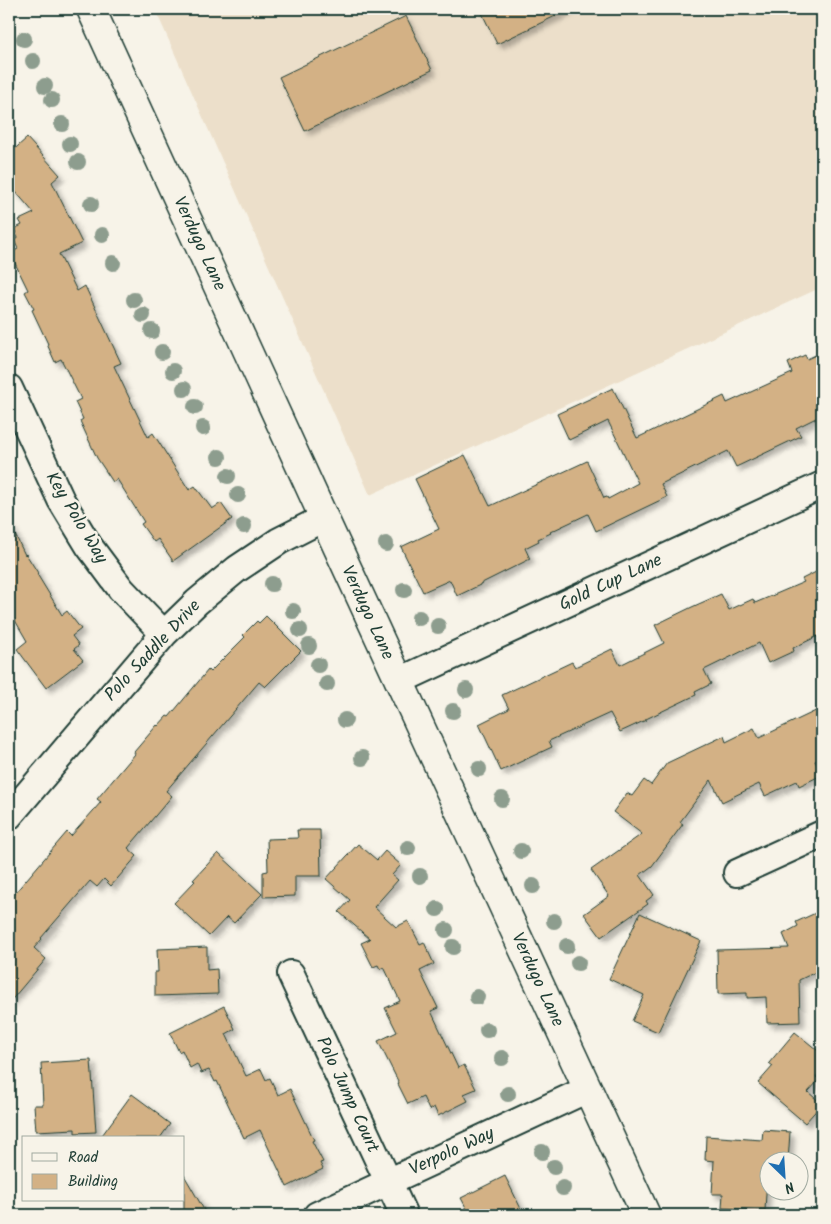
<svg xmlns="http://www.w3.org/2000/svg" width="831" height="1224" viewBox="0 0 831 1224" font-family="Kalam,sans-serif">
<defs>
<filter id="shadow"><feDropShadow dx="4.5" dy="4.5" stdDeviation="2.5" flood-color="#0004"/></filter>
</defs>
<rect width="100%" height="100%" fill="#f7f3e8"/>
<filter id="ink" filterUnits="userSpaceOnUse"><feTurbulence type="fractalNoise" baseFrequency=".02" numOctaves="2"/><feDisplacementMap in="SourceGraphic" scale="10" xChannelSelector="R" yChannelSelector="G"/><feConvolveMatrix kernelMatrix="1 2 1 2 8 2 1 2 1" color-interpolation-filters="sRGB"/></filter>
<g filter="url(#ink)">
<path fill="#ecdfca" d="M155,9H822V287L370,495Z"/>
<path fill="#d3b185" stroke="#1f3d34" filter="url(#shadow)" d="M480,9H570L497,44Z
M406,16L432,70L305,131L279,77Z
M27,138L60,175L52,182L82,243L59,254L77,291L85,286L121,363L114,366L148,437L153,433L189,490L195,486L212,509L221,503L232,519L173,561L158,539L154,542L141,524L144,522L117,479L113,482L97,458L80,421L83,419L75,402L81,399L61,359L55,362L47,344H48L32,310L34,309L25,292L28,290L10,253L18,249L14,240L18,238L14,229L22,225L19,220L34,213L9,184V154Z
M822,352V415L796,428L801,436L736,467L728,451L661,484L667,497L596,531L588,514L550,532L551,533L538,539L539,541L525,548L530,559L480,584V585L457,596L450,580L423,592L401,547L439,529L415,479L465,455L490,506L587,461L604,498L607,497L608,499L638,483L608,421L569,440L557,414L613,388L637,438L724,396L727,403L792,373L788,363L805,355L807,359Z
M9,522L25,555L26,554L38,573L37,574L62,615L67,611L81,629L72,636L79,645L74,649L83,660L46,688L17,649L27,641L9,610Z
M822,569V634L793,648L794,651L768,663L759,643L704,670L711,684L695,692L696,695L646,719V720L620,732L610,713L549,741L552,747L501,771L479,724L509,709L502,695L572,662L575,667L612,649L620,665L664,643L655,625L692,607L721,594L729,610L753,599L755,603L804,582L802,579Z
M266,616L301,651L265,687L259,682L166,791L172,796L128,848L137,856L111,886L104,879L97,887L90,881L41,938L42,939L34,948L46,959L9,1003V900L67,832L71,836L101,802L97,799L135,754L134,752L157,725L158,726L167,716L169,717L208,670L210,672L245,637L243,635L257,621L259,623Z
M822,708V757L815,761L822,775L799,786L797,781L765,796L759,784L722,802L711,780L680,822L683,824L652,866L640,875L654,895L646,901L648,904L601,937L584,914L609,896L591,870L642,834L613,812L627,793L632,796L644,780L651,785L667,763L724,736L726,742L754,728L759,738Z
M297,830H320L321,876H295V896L263,897V872L268,871L267,839L298,838Z
M358,844L377,860L385,851L401,865L392,875L398,880L374,907L396,927L408,921L420,944L424,942L434,964L420,971L438,1008L431,1011L458,1068L464,1065L476,1089L464,1094L468,1101L438,1116L434,1107L429,1110L423,1097L408,1104L398,1084L399,1083L378,1041L397,1032L385,1008L400,1001L384,967L380,969L378,965L373,967L361,943L370,939L339,912L350,900L326,879Z
M218,853L262,894L234,923L227,917L209,936L174,903L195,881L193,880Z
M822,910V969L799,980L800,1022L767,1023L766,997L747,998V993L718,994L717,950L789,948L783,934L798,926L796,922Z
M640,913L701,941L658,1032L632,1021L644,995L609,979Z
M207,947V970L217,969L218,994L155,996V972H158L157,949Z
M224,1006L235,1029L226,1034L246,1076L261,1069L266,1080L270,1078L278,1095L290,1089L314,1140L312,1141L323,1162L320,1163L323,1169L287,1187L260,1130L244,1138L217,1081L215,1082L209,1070L201,1073L197,1064L190,1068L182,1050L179,1052L170,1033Z
M795,1032L822,1054V1069L816,1077L819,1080L808,1092L822,1104L805,1123L758,1083L773,1066L769,1063Z
M91,1060L96,1132L75,1133V1129L36,1131L34,1105H43L41,1063Z
M132,1094L159,1114L158,1115L170,1124L160,1138H100Z
M763,1130L790,1132L788,1162H768L765,1210L722,1208L723,1194H712L714,1161L705,1160L706,1136L762,1140Z
M184,1175L207,1215H184Z
M505,1176L524,1215H470L461,1198Z"/>
<g fill="none" stroke-linecap="round" stroke-linejoin="round">
<g stroke="#1f3d34" stroke-width="30">
<path id="minor" d="M9,388L61,500L89,546L121,589L164,634
M399,681L822,485
M9,816L164,634L197,602L237,569L279,541L324,518
M737,873L822,834
M291,974L404,1215
M317,1215L588,1089"/>
</g>
<g stroke="#1f3d34" stroke-width="31">
<path id="tertiary" d="M91,9L324,518L646,1215"/>
</g>
<use href="#minor" stroke="#f7f3e8" stroke-width="26"/>
<use href="#tertiary" stroke="#f7f3e8" stroke-width="28"/>
</g>
<g fill="#8d9d8e">
<circle cx="24" cy="39" r="8"/>
<circle cx="33" cy="61" r="8"/>
<circle cx="45" cy="86" r="8"/>
<circle cx="52" cy="100" r="8"/>
<circle cx="62" cy="124" r="8"/>
<circle cx="70" cy="144" r="8"/>
<circle cx="78" cy="162" r="8"/>
<circle cx="91" cy="204" r="8"/>
<circle cx="102" cy="235" r="8"/>
<circle cx="113" cy="263" r="8"/>
<circle cx="134" cy="300" r="8"/>
<circle cx="143" cy="315" r="8"/>
<circle cx="152" cy="331" r="8"/>
<circle cx="162" cy="352" r="8"/>
<circle cx="173" cy="371" r="8"/>
<circle cx="184" cy="389" r="8"/>
<circle cx="195" cy="407" r="8"/>
<circle cx="203" cy="428" r="8"/>
<circle cx="219" cy="457" r="8"/>
<circle cx="228" cy="476" r="8"/>
<circle cx="238" cy="495" r="8"/>
<circle cx="244" cy="526" r="8"/>
<circle cx="386" cy="544" r="8"/>
<circle cx="272" cy="584" r="8"/>
<circle cx="404" cy="590" r="8"/>
<circle cx="293" cy="611" r="8"/>
<circle cx="419" cy="618" r="8"/>
<circle cx="438" cy="626" r="8"/>
<circle cx="300" cy="630" r="8"/>
<circle cx="309" cy="646" r="8"/>
<circle cx="318" cy="665" r="8"/>
<circle cx="327" cy="684" r="8"/>
<circle cx="466" cy="690" r="8"/>
<circle cx="453" cy="711" r="8"/>
<circle cx="345" cy="720" r="8"/>
<circle cx="362" cy="758" r="8"/>
<circle cx="479" cy="769" r="8"/>
<circle cx="502" cy="799" r="8"/>
<circle cx="408" cy="848" r="8"/>
<circle cx="521" cy="851" r="8"/>
<circle cx="420" cy="876" r="8"/>
<circle cx="533" cy="886" r="8"/>
<circle cx="437" cy="909" r="8"/>
<circle cx="554" cy="921" r="8"/>
<circle cx="446" cy="930" r="8"/>
<circle cx="567" cy="946" r="8"/>
<circle cx="453" cy="947" r="8"/>
<circle cx="578" cy="963" r="8"/>
<circle cx="477" cy="997" r="8"/>
<circle cx="487" cy="1030" r="8"/>
<circle cx="502" cy="1058" r="8"/>
<circle cx="508" cy="1094" r="8"/>
<circle cx="542" cy="1152" r="8"/>
<circle cx="554" cy="1167" r="8"/>
<circle cx="563" cy="1188" r="8"/>
</g>
</g>
<g text-anchor="middle" dominant-baseline="central" stroke-width="5" stroke-linejoin="round" paint-order="stroke">
<g font-size="18" fill="#1f3d34" stroke="#f7f3e8">
<text transform="translate(199 244) rotate(65)">Verdugo Lane</text>
<text transform="translate(76 518) rotate(59)">Key Polo Way</text>
<text transform="translate(611 583) rotate(-25)">Gold Cup Lane</text>
<text transform="translate(367 613) rotate(65)">Verdugo Lane</text>
<text transform="translate(153 651) rotate(-47)">Polo Saddle Drive</text>
<text transform="translate(537 980) rotate(65)">Verdugo Lane</text>
<text transform="translate(347 1095) rotate(65)">Polo Jump Court</text>
<text transform="translate(452 1152) rotate(-25)">Verpolo Way</text>
</g>
</g>
<rect width="831" height="1224" fill="none" stroke="#f7f3e8" stroke-width="30"/>
<rect x="15" y="15" width="801" height="1194" fill="none" stroke="#1f3d34" stroke-width="2" filter="url(#ink)"/>
<rect x="22" y="1136" width="162" height="65" fill="#f7f3e8" stroke="#a1aaa0"/>
<rect x="32" y="1153" width="25" height="8" fill="#f7f3e8" stroke="#a1aaa0"/>
<text x="68" y="1162" font-size="15" fill="#1f3d34">Road</text>
<rect x="32" y="1174" width="25" height="15" fill="#d3b185" stroke="#a1aaa0"/>
<text x="68" y="1186" font-size="15" fill="#1f3d34">Building</text>
<g transform="translate(784 1176) rotate(155)"><circle r="24" fill="#f7f3e8" stroke="#a1aaa0"/>
<path d="M0-4L9 19L0 12L-9 19Z" fill="#1f6fb2"/>
<text y="-8" font-size="14" font-weight="bold" text-anchor="middle" fill="#1f3d34">N</text>
</g>
</svg>
